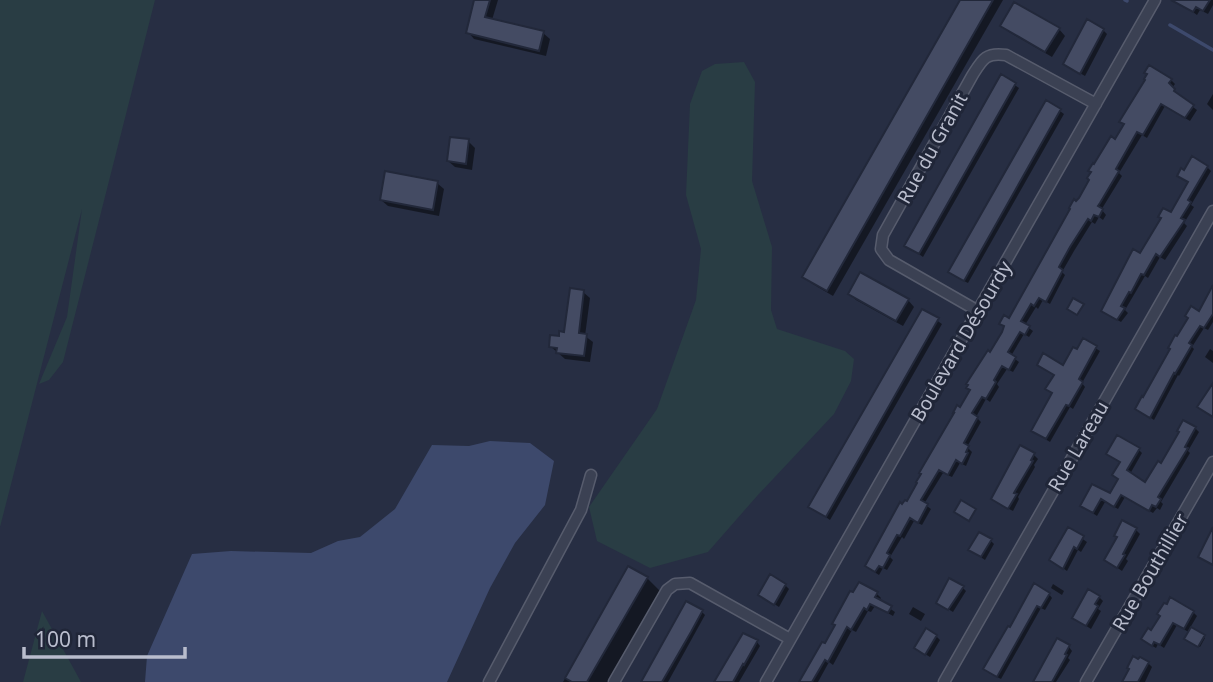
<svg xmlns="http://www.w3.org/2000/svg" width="1213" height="682" viewBox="0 0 1213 682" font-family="'Noto Sans',sans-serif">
<rect width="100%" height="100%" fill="#272e43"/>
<path fill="#293d44" d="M0,0H155L63,362L49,380L39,384L67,317L82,209L0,527Z
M744,62L755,82L752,181L772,247L771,310L777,329L845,351L854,359L851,381L834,414L757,496L708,552L650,568L597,541L589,507L657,409L696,300L701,249L686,195L690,104L702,71L715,64Z
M42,611L81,682H23Z"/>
<path fill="#3d496c" d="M490,441L530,443L554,461L545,505L515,543L490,588L447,682H145L147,656L192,554L231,551L311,553L338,541L360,537L395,509L432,445L469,446Z"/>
<path fill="#0007" d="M476,0H498L492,20L543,33L550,39L546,56L474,39L468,32Z
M963,0H1003L833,296L811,283L804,277Z
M1186,0H1213V5L1208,14L1200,10L1197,15L1183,5Z
M1002,26L1059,29L1065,36L1052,57L1009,32Z
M1103,30L1107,34L1085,76L1069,67Z
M1002,77L1019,88L923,257L906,245Z
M1171,80L1175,84L1172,88L1178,94L1177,95L1197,110L1190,121L1165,106L1147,138L1142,135L1119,173L1122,176L1103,207L1102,210L1106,215L1103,220L1099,217L1095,224L1092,222L1074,251L1062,272L1065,275L1050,304L1043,300L1038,309L1036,307L1025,325L1033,331L1029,337L1024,334L1011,356L1019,362L1013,372L1007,369L997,384L999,387L990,402L986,399L976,417L981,422L967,447L972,452L966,466L960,463L952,477L943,473L924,504L931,509L922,525L914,521L904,539L902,537L890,557L893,560L887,570L883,568L879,575L871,570L867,566L908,504L1076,203L1116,141Z
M1213,94V110L1207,104Z
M1060,111L1064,114L968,283L954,276Z
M468,141L475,148L472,170L455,167L448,161Z
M1207,167L1211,171L1191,205L1194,207L1184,223L1187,226L1165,260L1160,257L1148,278L1145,276L1125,310L1128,313L1121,322L1107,314L1103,311L1171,215L1190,183L1179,175Z
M437,183L444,189L439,216L388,206L381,200Z
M1213,285V322L1208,330L1204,328L1192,347L1194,349L1179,376L1178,375L1154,420L1137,409L1200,313Z
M583,292L590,298L585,336L593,342L590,362L565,359L550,346L566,334Z
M850,294L908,300L914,307L903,326L856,300Z
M923,311L942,324L830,520L811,507Z
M1084,341L1100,351L1082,383L1085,387L1073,409L1070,407L1050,442L1037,434L1053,394L1047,389L1078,351Z
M1210,349L1213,351V363L1205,357Z
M1195,428L1199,432L1188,451L1190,453L1161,502L1163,504L1160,510L1157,508L1153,513L1125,497L1118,509L1105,502L1097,516L1082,506L1093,486L1111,496L1120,480L1122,463L1108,454L1139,450L1142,453L1130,474L1146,484L1162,465L1181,433Z
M1034,455L1038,459L1034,465L1035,467L1018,497L1019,499L1013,511L997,503Z
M1068,529L1087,542L1081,552L1078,550L1067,571L1051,560Z
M1136,530L1140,534L1126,559L1128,561L1122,571L1106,560Z
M990,540L994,544L985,560L970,550Z
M629,568L647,578L660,591L608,682H563Z
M1053,584L1064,591L1062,595L1051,588Z
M785,585L789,589L779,607L760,595Z
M962,587L966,591L953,612L938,603Z
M877,594L881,598L879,601L895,612L893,616L875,606L871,612L868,611L856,632L852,630L833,665L829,662L818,682H800L826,646Z
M1049,594L1052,598L1045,610L1041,608L1001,679L989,673L986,669L1009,629Z
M1099,597L1103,601L1098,609L1101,611L1091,629L1074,618Z
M913,607L925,614L921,621L909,614Z
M701,611L705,615L668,682H642Z
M1193,612L1197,616L1190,628L1205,638L1200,647L1188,640L1190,633L1177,625L1164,648L1158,644L1156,648L1147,643L1152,632Z
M936,636L940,640L930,657L920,651Z
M757,642L760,646L739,682H716Z
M1069,647L1072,651L1068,658L1070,660L1056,682H1033Z
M1148,663L1152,667L1145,682H1124Z"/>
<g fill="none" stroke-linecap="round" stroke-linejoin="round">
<path stroke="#3d496c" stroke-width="3.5" d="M1125,0L1127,1
M1170,25L1213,50"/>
</g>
<path fill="#444b63" stroke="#22283a" stroke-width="2" d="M474,0H490L485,17L544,31L539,51L466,33Z
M960,0H993L827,291L802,277Z
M1171,0H1210L1203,11L1196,7L1193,12Z
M1014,2L1060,28L1045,52L1000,26Z
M1087,19L1104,29L1080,74L1063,64Z
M1149,65L1172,79L1169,83L1175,89L1174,91L1194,105L1185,118L1161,104L1143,135L1137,132L1116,169L1119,171L1100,203L1098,206L1103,209L1099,217L1094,215L1091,221L1088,219L1070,247L1059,267L1063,270L1046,302L1039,298L1034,306L1031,304L1021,321L1030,326L1025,335L1020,332L1008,352L1016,357L1009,370L1002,366L994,380L996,382L986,399L982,397L972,413L978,417L964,443L969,446L966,452L968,453L962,464L956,460L948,475L939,470L921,500L928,504L918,523L910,518L900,536L897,535L887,553L890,555L883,568L879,566L875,572L865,566L900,502L902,504L905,500L907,501L917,483L916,482L921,474L919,473L954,413H953L957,405L960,407L970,390L966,388L968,385L966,384L988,350L990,352L1002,332L1004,326L999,324L1004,315L1009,318L1070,209L1069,208L1074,199L1076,201L1079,198L1089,180L1087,178L1091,172L1088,171L1093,163L1094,164L1111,136L1115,139L1124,124L1119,122L1145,80L1144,79L1147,74L1144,73Z
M1001,74L1016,83L919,254L904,246Z
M1046,100L1061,109L964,281L948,272Z
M450,137L469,139L466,164L447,161Z
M1192,156L1208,166L1188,200L1191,202L1181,218L1185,220L1160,257L1156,254L1144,275L1141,274L1131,293L1129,292L1121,306L1125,308L1117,320L1101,311L1133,249L1140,253L1161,218L1158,217L1163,208L1171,212L1188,182L1177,176L1181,168L1184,170Z
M385,171L438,181L433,210L380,200Z
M860,272L909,299L896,321L848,294Z
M1213,285V314L1204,328L1200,326L1189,343L1192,345L1175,374L1174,373L1150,418L1135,409L1142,396L1143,397L1170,349L1168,348L1175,335L1177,336L1188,318L1185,316L1191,306L1199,311Z
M570,288L584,290L579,333L587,334L584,356L556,353L557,348L549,347L550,335L559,336V331L564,332Z
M1073,298L1084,304L1077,315L1067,309Z
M922,309L939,318L826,517L808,507Z
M1083,338L1097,346L1079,379L1083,382L1069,406L1066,405L1046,439L1031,431L1052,393L1045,389L1054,375L1037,365L1043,353L1063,365L1073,347L1077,349Z
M1213,383V417L1197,407Z
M1183,420L1196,427L1185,447L1188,448L1158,497L1161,499L1156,507L1152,505L1149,511L1121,495L1114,507L1101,499L1093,513L1080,506L1092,484L1110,493L1118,479L1112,475L1120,462L1106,454L1117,435L1140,448L1127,470L1145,482L1158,461L1161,463L1179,432L1177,431Z
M1020,445L1035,453L1031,460L1033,461L1014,493L1017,494L1008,509L991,499Z
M961,500L976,509L969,521L954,512Z
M1122,520L1137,528L1123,554L1125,555L1117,568L1104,560L1117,537L1114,536Z
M1068,527L1084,536L1077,549L1074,547L1063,569L1049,560Z
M1213,527V565L1198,557Z
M979,532L992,539L981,557L968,550Z
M628,566L648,577L587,682H572L565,678Z
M770,574L786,584L774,605L758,595Z
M949,578L964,586L948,610L936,603Z
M859,582L878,592L875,597L892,606L888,613L870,604L867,610L864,608L851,630L847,627L828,662L825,660L812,682H799L822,642L825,643L835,625L832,624L850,591L853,592Z
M1034,583L1050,593L1041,608L1037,606L997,677L983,669L1008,626L1010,627Z
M1088,589L1100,596L1095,604L1098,606L1086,626L1072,618Z
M1170,597L1194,611L1184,629L1173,623L1160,645L1154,642L1152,646L1141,639L1148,628L1151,630L1160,616L1157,614L1164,603L1167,604Z
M686,601L703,610L691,632L662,682H641Z
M1191,627L1205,635L1198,647L1184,639Z
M926,628L937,635L925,655L914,648Z
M743,633L758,640L744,665L743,664L733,682H714Z
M1057,638L1070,645L1065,654L1067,655L1052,682H1033Z
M1133,656L1138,659L1140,657L1149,662L1138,682H1122L1129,669L1127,668Z"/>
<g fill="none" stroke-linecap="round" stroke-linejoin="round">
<g stroke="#575c6d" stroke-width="13">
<path id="minor" d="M978,311L889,260L881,249L883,235L972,76C982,60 985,52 1006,55L1096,104
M489,682L581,510L591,475
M614,682L667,590L675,584L690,583L790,639
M766,682L1155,0
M944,682L1213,211
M1086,682L1213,462"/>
</g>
<use href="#minor" stroke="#3b4153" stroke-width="10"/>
</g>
<g text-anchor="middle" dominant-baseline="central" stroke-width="6" stroke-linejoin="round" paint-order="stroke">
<g font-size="19" fill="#b9bdcd" stroke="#202638">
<text transform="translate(932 148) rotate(-61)">Rue du Granit</text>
<text transform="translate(961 341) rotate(-60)">Boulevard Désourdy</text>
<text transform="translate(1078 446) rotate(-60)">Rue Lareau</text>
<text transform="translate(1150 572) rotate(-60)">Rue Bouthillier</text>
</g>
</g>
<path d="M24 647v10h161v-10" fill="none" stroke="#b9bdcd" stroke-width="3.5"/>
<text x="35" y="647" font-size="21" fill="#b9bdcd" stroke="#202638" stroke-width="5" paint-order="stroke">100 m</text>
</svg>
